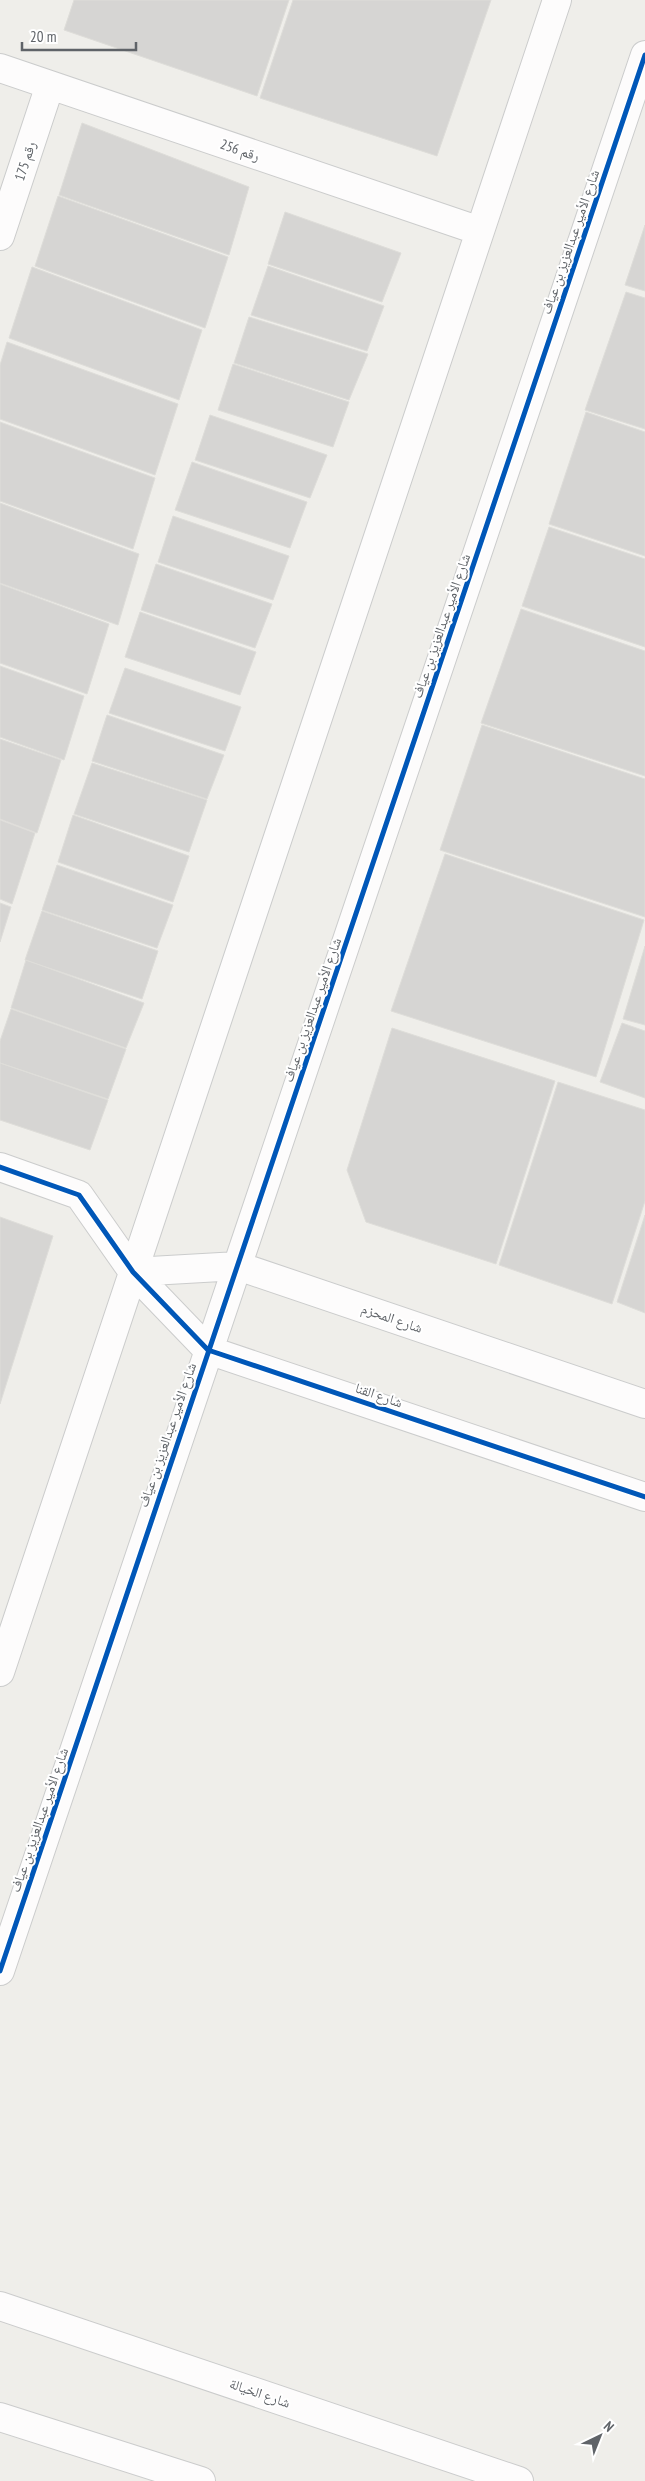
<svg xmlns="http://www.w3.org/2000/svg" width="645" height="2481" viewBox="0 0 645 2481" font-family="'PT Sans Narrow','Noto Naskh Arabic',sans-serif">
<rect width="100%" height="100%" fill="#efeeea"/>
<path fill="#d6d5d3" stroke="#deddd9" d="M74,0H289L257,96L64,30Z
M293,0H491L437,156L260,98Z
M82,123L249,187L229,255L59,195Z
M58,196L228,257L205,328L35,266Z
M285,212L401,253L382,302L268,264Z
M645,225V291L625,285Z
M268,266L384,306L367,351L251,315Z
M32,267L202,330L179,400L9,338Z
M626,292L645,298V429L585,410Z
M249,317L368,354L349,400L234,363Z
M7,342L178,404L155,475L0,419V365Z
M233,364L349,402L333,447L218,410Z
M586,412L645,432V556L549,524Z
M210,415L327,455L310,498L195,460Z
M0,422L155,478L133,549L0,501Z
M192,462L307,502L290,548L175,510Z
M0,503L139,554L118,625L0,583Z
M173,516L289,556L273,600L158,562Z
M549,527L645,559V647L522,606Z
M156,564L272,604L255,648L141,610Z
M0,584L109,624L87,694L0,663Z
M521,609L645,651V776L481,723Z
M140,612L256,652L240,695L125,657Z
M0,666L84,696L64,760L0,737Z
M125,668L241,707L225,751L109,713Z
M107,715L224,755L207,799L92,761Z
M482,725L645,779V917L440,850Z
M0,739L61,760L37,833L0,819Z
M92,763L207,800L189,852L74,814Z
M73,815L189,856L173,902L58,862Z
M0,820L35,833L12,904L0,899Z
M445,854L644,920L596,1077L391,1011Z
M57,865L173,905L157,948L42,910Z
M0,903L11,907L0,942Z
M42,911L158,951L142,999L25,960Z
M645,946V1025L623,1019Z
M26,960L144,1003L126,1048L11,1008Z
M11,1009L126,1049L108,1099L0,1063V1041Z
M622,1023L645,1031V1098L600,1082Z
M392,1028L555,1081L496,1264L366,1222L347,1170Z
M0,1063L108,1100L90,1150L0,1120Z
M558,1082L645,1110V1201L612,1304L499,1265Z
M645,1215V1313L617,1302Z
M0,1217L53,1236L0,1404Z"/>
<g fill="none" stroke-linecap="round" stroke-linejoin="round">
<g stroke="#cbcccc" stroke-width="30">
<path id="minor" d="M0,68L480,231
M0,236L50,85
M0,1167L79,1195L133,1272L208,1350L645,1497
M133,1272L238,1266L645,1404
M0,1672L557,0
M0,1971L645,55
M0,2306L519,2481
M0,2417L201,2481"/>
</g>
<use href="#minor" stroke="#fdfcfc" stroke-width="28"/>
<g stroke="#fff" stroke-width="8">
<path id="cycleway" d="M0,1167L79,1195L133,1272L208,1350L645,1497
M0,1971L645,55"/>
</g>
<use href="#cycleway" stroke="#0057b8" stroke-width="5"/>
</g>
<g text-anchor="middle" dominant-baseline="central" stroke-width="4" stroke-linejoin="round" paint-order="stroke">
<g font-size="14" fill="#5f6368" stroke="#fff">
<text transform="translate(240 150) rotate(19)">رقم 256</text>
<text transform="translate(25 161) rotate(-72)">رقم 175</text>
<text transform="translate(570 242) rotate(-71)">شارع الأمير عبدالعزيز بن عياف</text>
<text transform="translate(441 626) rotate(-71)">شارع الأمير عبدالعزيز بن عياف</text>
<text transform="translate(312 1010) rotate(-71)">شارع الأمير عبدالعزيز بن عياف</text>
<text transform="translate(392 1318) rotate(19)">شارع المحزم</text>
<text transform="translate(379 1395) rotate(19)">شارع القنا</text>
<text transform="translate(167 1435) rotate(-71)">شارع الأمير عبدالعزيز بن عياف</text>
<text transform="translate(39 1820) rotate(-71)">شارع الأمير عبدالعزيز بن عياف</text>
<text transform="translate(260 2393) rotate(19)">شارع الخيالة</text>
</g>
</g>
<g transform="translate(600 2436) rotate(43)" stroke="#ffffff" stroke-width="4" paint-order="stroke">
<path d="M0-4L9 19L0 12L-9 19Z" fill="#5f6368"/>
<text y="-8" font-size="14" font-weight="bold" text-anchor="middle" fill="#5f6368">N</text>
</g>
<path d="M22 42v8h114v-8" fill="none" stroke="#5f6368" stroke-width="2.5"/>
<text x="30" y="42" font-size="15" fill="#5f6368" stroke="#ffffff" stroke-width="4" paint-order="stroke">20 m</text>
</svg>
